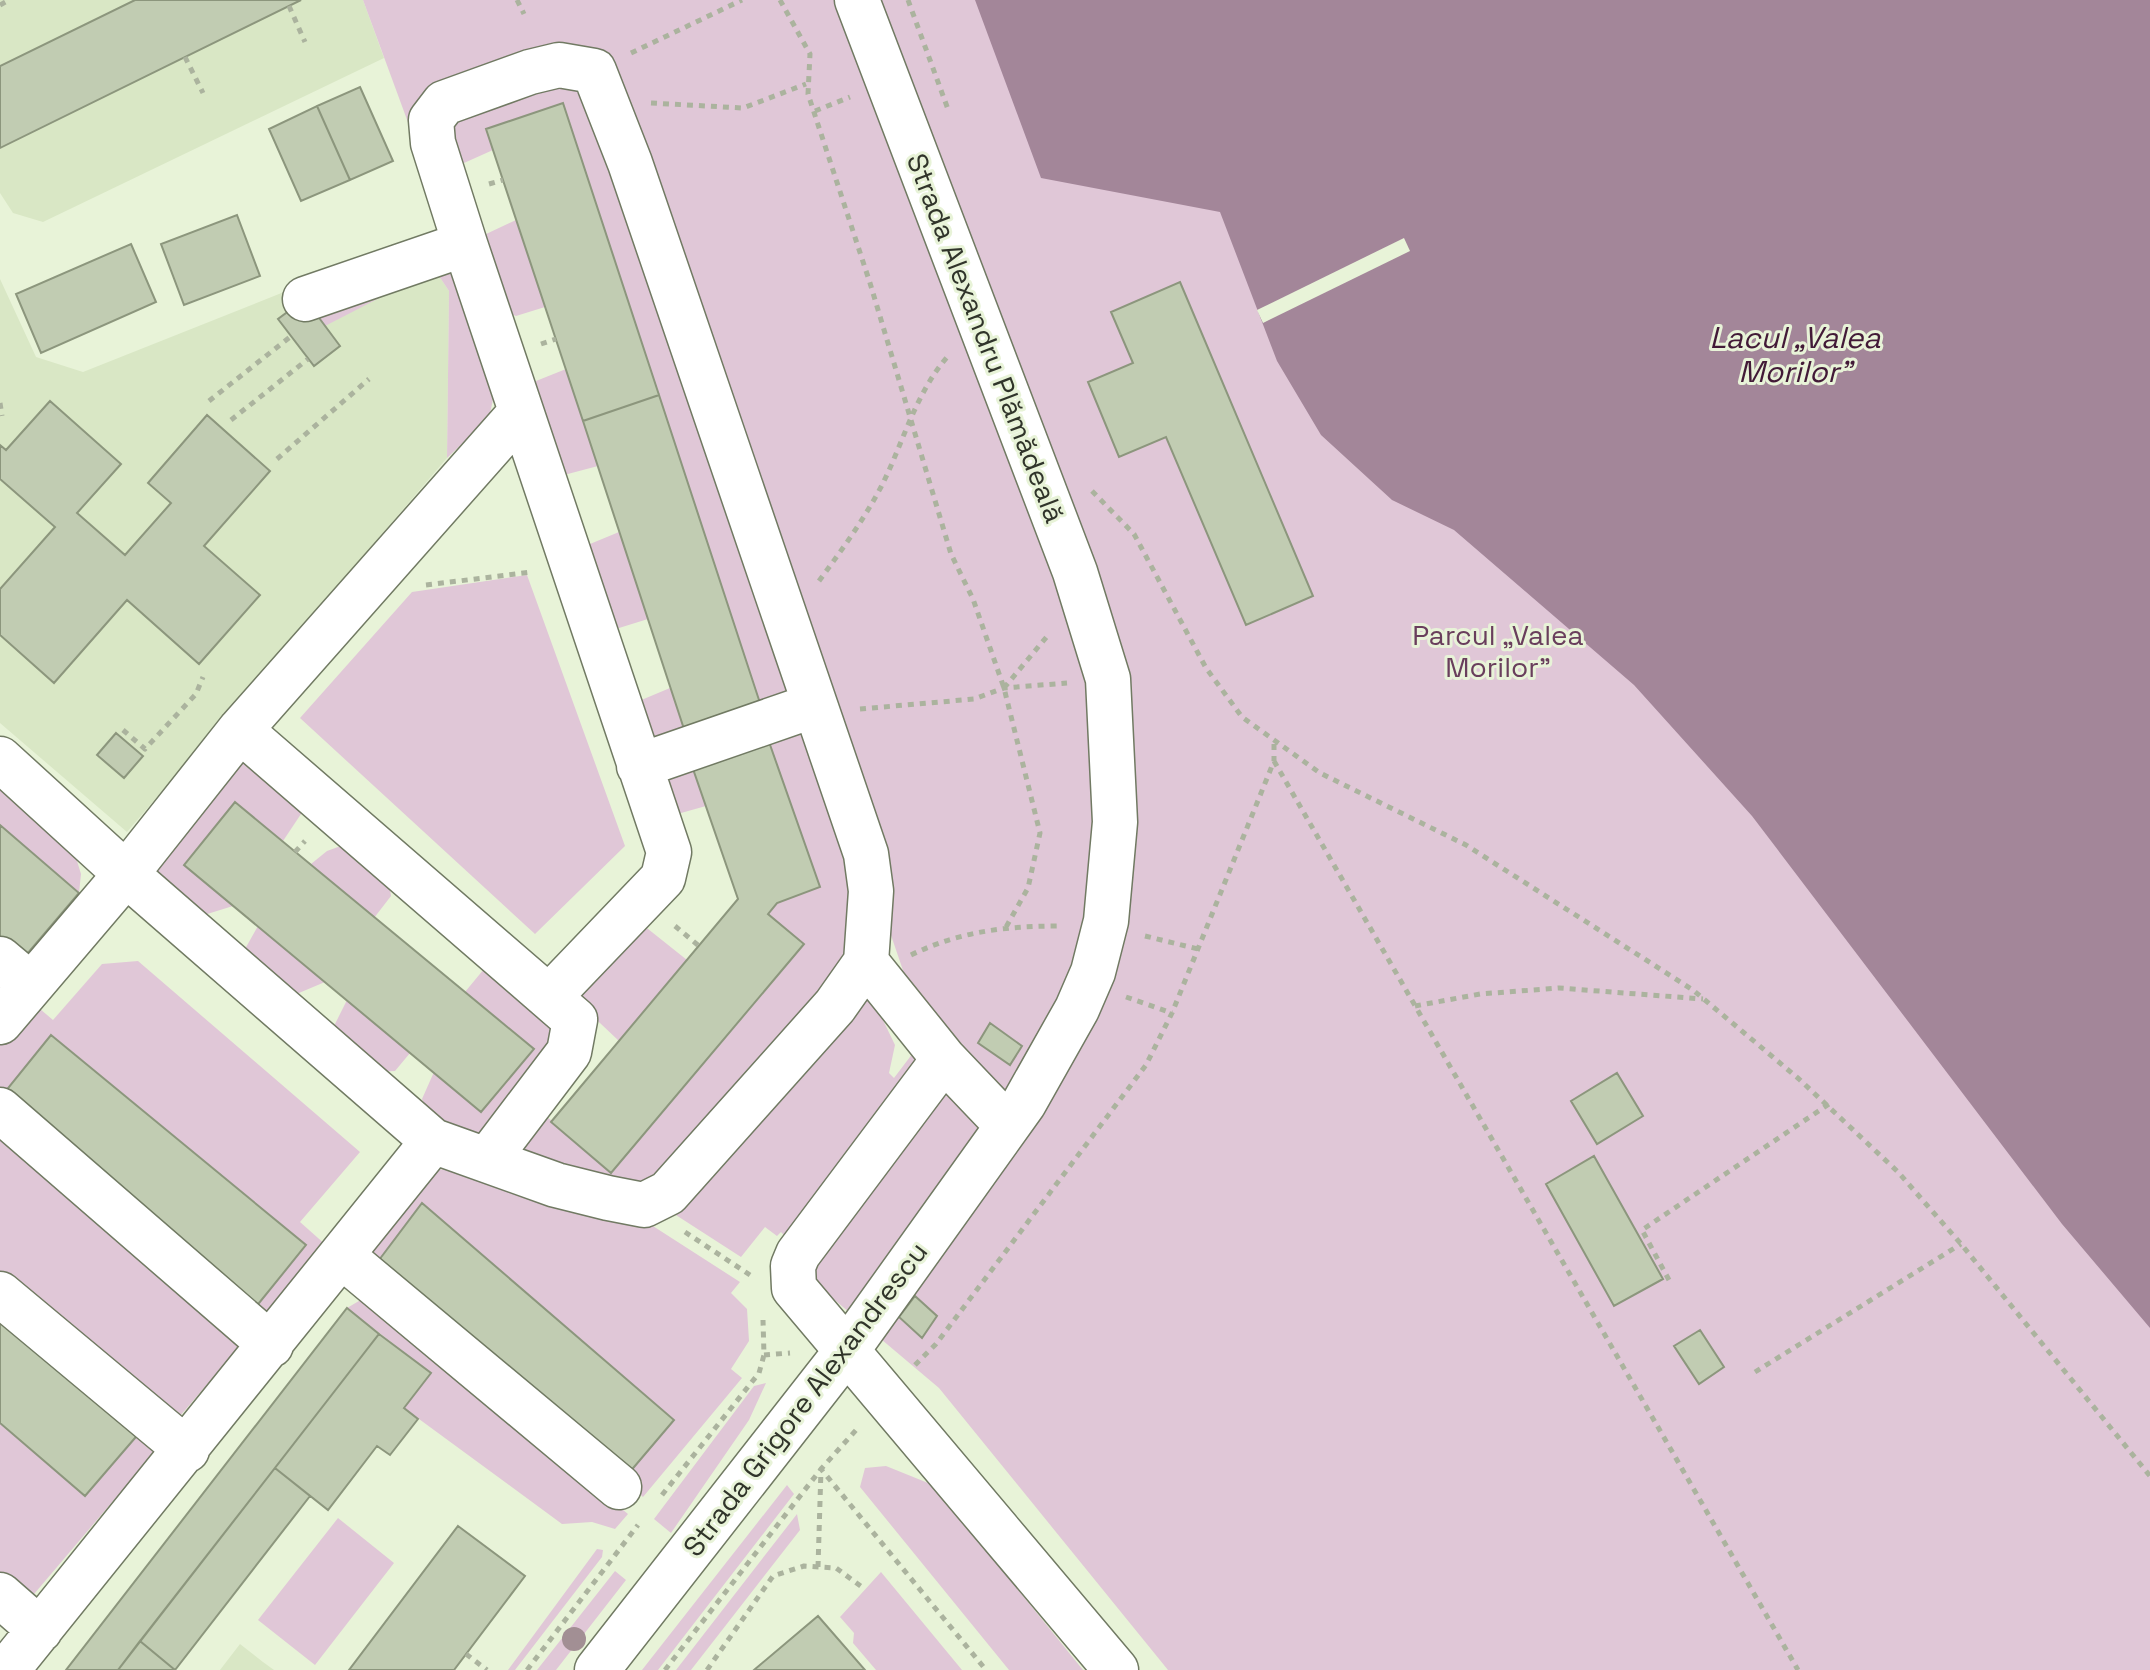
<svg xmlns="http://www.w3.org/2000/svg" width="2150" height="1670" viewBox="0 0 2150 1670" font-family="'Space Grotesk',sans-serif">
<rect width="100%" height="100%" fill="#e8f3d8"/>
<path fill="#d9e7c5" d="M0,0H363L384,58L43,222L13,213L0,193Z
M424,275L439,276L449,291L447,458L127,832L0,723V279L36,357L83,372L294,288Z
M240,1644L263,1662L274,1670H220Z"/>
<path fill="#e0c7d7" d="M363,0H2150V1670H1168L939,1388L811,1280L810,1262L781,1232L777,1236L765,1227L741,1257L665,1208L870,993L895,1045L889,1073L894,1078L932,1028L908,985L880,903L793,693L655,743L639,701L670,688L684,728L759,704L493,150L464,163L413,136Z
M516,220L545,307L516,316L504,311L484,235Z
M434,266L462,279L497,381L489,418L447,458L449,291L439,276L424,275L325,326L318,317Z
M566,369L598,466L564,475L531,388L536,381Z
M619,532L648,619L619,628L606,623L583,555L590,544Z
M527,575L625,846L535,934L300,718L412,592Z
M800,726L857,854L853,938L821,1006L658,1181L620,1190L546,1169L522,1149L538,1109L612,1173L804,945L768,914L777,903L820,887L768,739Z
M247,758L305,808L283,841L235,803L184,864L233,906L204,915L153,883L152,854L196,797Z
M692,766L706,806L681,813L667,808L662,776Z
M0,785L73,848L81,874L79,893L0,825Z
M349,843L388,873L391,896L374,918L311,864L327,851Z
M638,921L687,960L619,1041L582,1006L580,987Z
M258,926L325,982L287,998L245,949Z
M138,961L360,1152L300,1222L327,1246L267,1319L255,1308L306,1245L52,1035L0,1098V1044L33,1003L53,1020L102,964Z
M484,969L554,1029L551,1048L476,1140L431,1118L422,1099L434,1072L481,1112L533,1049L465,992Z
M347,1000L410,1053L395,1071L374,1072L334,1026Z
M0,1140L240,1346L174,1423L0,1273Z
M457,1167L642,1219L740,1282L731,1293L747,1309L749,1341L731,1369L742,1378L643,1497L623,1480L674,1420L422,1204L373,1268L360,1257L432,1171Z
M364,1298L628,1514L615,1529L592,1522L562,1524L404,1408L430,1372L347,1308Z
M766,1383L749,1420L671,1533L654,1519L754,1386Z
M0,1423L85,1496L141,1431L158,1448L29,1600L0,1574Z
M886,1466L933,1485L1083,1670H1009L860,1487L865,1468Z
M787,1485L794,1494L658,1670H642Z
M797,1514L800,1530L691,1670H676Z
M338,1518L394,1563L315,1665L258,1620Z
M597,1549L603,1550L602,1557L515,1670H508Z
M615,1571L626,1580L556,1670H537Z
M881,1572L962,1670H876L853,1643L854,1633L840,1617Z"/>
<path fill="#a38699" d="M975,0H2150V1328L2062,1224L1752,816L1634,685L1454,530L1392,500L1321,435L1277,361L1220,212L1041,178Z"/>
<path fill="#e8f3d8" d="M1404,238L1410,251L1263,323L1257,310Z"/>
<path fill="#c1ccb2" stroke="#8c967d" stroke-width="2" d="M135,0H301L0,148V66Z
M360,87L393,161L350,180L317,106Z
M563,103L659,395L583,421L486,129Z
M317,106L350,180L301,201L269,129Z
M237,215L260,276L184,305L161,244Z
M131,244L156,302L41,353L16,294Z
M1180,282L1313,596L1246,625L1166,437L1119,457L1088,382L1133,363L1111,312Z
M305,299L340,346L314,366L278,319Z
M659,395L760,703L684,729L583,421Z
M50,401L121,464L77,513L125,555L171,503L148,483L207,415L270,471L204,546L260,595L199,664L127,600L54,683L0,635V589L55,527L0,479V445L6,450Z
M116,733L143,756L124,778L97,755Z
M768,739L820,887L777,903L768,914L804,944L611,1173L551,1122L738,899L692,766Z
M235,802L534,1049L481,1112L184,865Z
M0,825L79,893L22,960L0,941Z
M990,1023L1022,1046L1010,1065L978,1043Z
M51,1035L306,1245L255,1308L0,1098Z
M1617,1073L1643,1116L1597,1144L1571,1101Z
M1594,1156L1663,1279L1614,1306L1546,1184Z
M422,1203L674,1420L623,1480L373,1268Z
M915,1296L937,1316L922,1338L899,1317Z
M347,1308L379,1334L118,1670H66Z
M0,1310L141,1431L85,1496L0,1423Z
M1700,1330L1724,1367L1699,1384L1674,1346Z
M379,1334L431,1373L404,1408L418,1419L390,1455L377,1446L328,1510L275,1468Z
M275,1468L310,1496L175,1670L140,1641Z
M458,1526L525,1576L454,1670H349Z
M818,1616L865,1670H754Z
M140,1641L175,1670H176H118Z"/>
<g fill="none" stroke-linecap="round" stroke-linejoin="round">
<g stroke="#717a63" stroke-width="47">
<path id="minor" d="M305,299L465,244
M240,730L575,1020L569,1052L487,1160
M0,759L126,874L433,1141L556,1185L608,1198L644,1205L668,1193L835,1006L866,962L871,891L866,854L630,163L594,71L559,65L530,72L444,103L431,120L433,143L465,244L669,852L663,878L549,997
M639,766L815,705
M0,959L31,985
M866,962L944,1059
M0,1022L126,874L240,730L521,412
M0,1110L271,1345
M1007,1125L944,1059L798,1254L793,1266L794,1288L1116,1670
M342,1256L619,1487
M0,1294L187,1450
M0,1595L40,1630
M7,1670L433,1141
M597,1670L848,1349L1024,1103L1077,1009L1093,972L1106,921L1115,822L1108,679L1075,572L857,0"/>
</g>
<path stroke="#abb39e" stroke-width="5" stroke-dasharray="6 6" stroke-linecap="butt" d="M517,0L524,14
M780,0L810,54L808,94L870,283L951,554L973,599L1004,688L1040,833L1028,888L1006,927
M908,0L949,112
M0,5L9,0
M289,6L305,42
M631,53L742,0
M185,57L203,93
M651,103L743,108L806,84
M815,111L850,97
M489,184L503,180
M541,344L556,339
M209,401L290,337
M0,403L2,416
M231,420L308,359
M277,459L369,379
M1092,491L1134,534L1206,668L1242,717L1320,773L1466,845L1693,990L1799,1079L1898,1172L1961,1244L2150,1476
M819,581C841,551 863,521 881,487C903,444 915,393 949,355
M426,585L532,572
M1004,688L1049,634
M860,709L974,699L1004,688L1067,683
M123,730L145,749L196,694L203,677
M1274,761L1798,1670
M295,852L305,841
M675,926L699,946
M1145,936L1198,949
M911,955C960,931 1007,926 1061,926
M1126,997L1172,1013
M1415,1006L1480,994L1559,988L1703,999
M685,1232L750,1275
M1669,1280L1642,1230L1829,1104
M764,1355L790,1353
M915,1365L936,1344L1146,1065L1172,1013L1274,761V744
M1755,1372L1961,1244
M662,1495L759,1373L764,1355L763,1320
M818,1567L821,1469L857,1429
M466,1654L487,1670
M527,1670L638,1525
M665,1670L821,1469L986,1670
M707,1670L773,1576L804,1566L836,1568L862,1587"/>
<use href="#minor" stroke="#fff" stroke-width="44"/>
</g>
<circle fill="#a28f94" cx="574" cy="1639" r="12"/>
<g text-anchor="middle" dominant-baseline="central" stroke-width="6" stroke-linejoin="round" paint-order="stroke">
<g font-size="28" fill="#30342a" stroke="#e8f3d8">
<text transform="translate(986 338) rotate(69)">Strada Alexandru Plămădeală</text>
<text transform="translate(805 1399) rotate(-53)">Strada Grigore Alexandrescu</text>
</g>
<g font-size="28" fill="#693e5c" stroke="#e8f3d8">
<text x="1498" y="635">Parcul „Valea<tspan x="1498" dy="32">Morilor”</tspan></text>
</g>
<g font-size="30" font-style="italic" fill="#421a37" stroke="#e8f3d8">
<text x="1795" y="337">Lacul „Valea<tspan x="1795" dy="34">Morilor”</tspan></text>
</g>
</g>
</svg>
